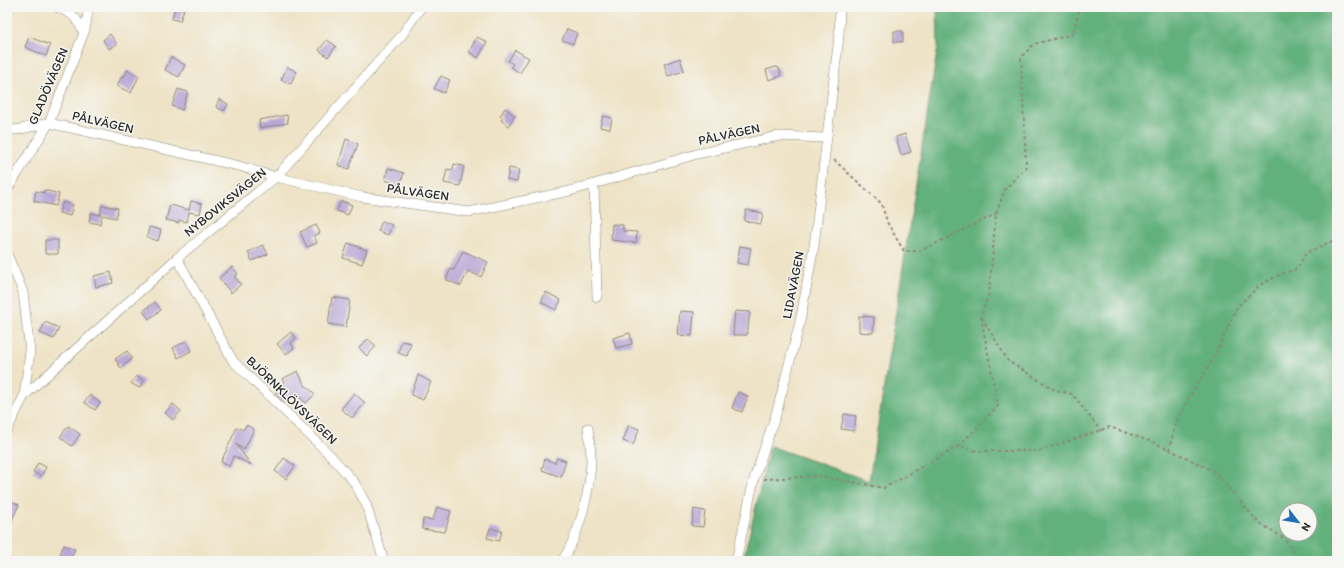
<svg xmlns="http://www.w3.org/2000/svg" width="1344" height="568" viewBox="0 0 1344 568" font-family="Itim,sans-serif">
<rect width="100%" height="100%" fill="#f6f6f2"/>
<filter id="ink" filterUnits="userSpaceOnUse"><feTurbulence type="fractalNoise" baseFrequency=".025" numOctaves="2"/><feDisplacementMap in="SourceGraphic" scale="8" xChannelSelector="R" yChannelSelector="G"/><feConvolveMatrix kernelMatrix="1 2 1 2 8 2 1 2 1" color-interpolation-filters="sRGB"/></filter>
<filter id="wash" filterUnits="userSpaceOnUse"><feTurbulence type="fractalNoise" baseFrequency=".012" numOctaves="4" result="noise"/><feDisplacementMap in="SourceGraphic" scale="16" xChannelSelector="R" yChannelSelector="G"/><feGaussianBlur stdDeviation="0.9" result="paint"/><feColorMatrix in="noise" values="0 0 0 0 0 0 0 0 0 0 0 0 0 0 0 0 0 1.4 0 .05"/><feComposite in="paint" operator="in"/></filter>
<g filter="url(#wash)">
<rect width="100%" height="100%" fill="#eee3c6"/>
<path fill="#62b07b" stroke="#466e53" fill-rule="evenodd" d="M937,7H1337V561H743L770,446L869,481L938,46ZM1286,510H1310V534H1286Z"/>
<g id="blocks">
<path fill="#b9a8d6" d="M175,7L184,9L180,21L172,19Z
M567,29L577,33L573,44L562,40Z
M894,31H903V42H894Z
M110,34L117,44L109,49L103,40Z
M29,37L50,45L46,56L25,47Z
M477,37L487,42L478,58L469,52Z
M327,40L336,46L328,57L319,50Z
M515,50L529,58L520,73L511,67L513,64L508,61Z
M171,57L185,65L179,77L165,70Z
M680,58L684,71L668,76L664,64Z
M287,67L296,71L291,84L281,80Z
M776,67L779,68L781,76L769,80L766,70Z
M127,70L139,76L131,93L117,86L122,76L124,77Z
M441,76L450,80L444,93L434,89Z
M178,89L188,92L182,110L172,106Z
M219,99L228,104L224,111L216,107Z
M505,108L515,116L508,126L501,120L503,118L500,116Z
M287,115L288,123L260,128L259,120Z
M603,116L612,118L610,129L600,127Z
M905,134L911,152L901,155L896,137Z
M346,139L358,144L349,169L338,165Z
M454,164L464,166L460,186L444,183L447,169L453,170Z
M388,168L404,173L400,185L385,180Z
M509,168L519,170L517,182L507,180Z
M44,190L59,194L56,206L34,201L36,191L44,193Z
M191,201L202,204L200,214L189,212L187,222L179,220V223L166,220L170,205L189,210Z
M341,201L352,205L348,215L337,211Z
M63,202L73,205L70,216L59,213Z
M102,205L118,208L116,218L102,215L100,224L89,222L91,213L100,215Z
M746,210L763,213L761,224L744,221Z
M382,221L392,225L388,235L378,231Z
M612,224L623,225V231L637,232L636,243L611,240Z
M316,225L320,233L314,236L317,243L307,247L300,232Z
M149,227L161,230L158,241L147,237Z
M45,240H58V254H45Z
M348,243L367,250L362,264L343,258Z
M263,245L268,254L252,261L248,252Z
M740,246L751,248L748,265L737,263Z
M463,251L488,262L481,277L468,271L461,286L447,280V277L451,269L454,270Z
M232,267L238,274L234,276L241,284L231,293L219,278Z
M111,272L113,283L96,287L94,276Z
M546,292L561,300L556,310L541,302Z
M332,297L350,300L346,327L328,324Z
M155,302L161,310L149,319L143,311Z
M680,311L694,312L692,336L678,335Z
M735,311L750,312L747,335H733Z
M859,316L874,317L873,333L859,332Z
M45,322L59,328L54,339L40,333Z
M291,332L296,338L291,343L294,348L286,354L277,344Z
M630,333L632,344L616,348L613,338Z
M368,339L376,346L367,356L359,348Z
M186,341L191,351L178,358L173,348Z
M402,341L411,343L407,356L398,353Z
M127,351L131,357V360L121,368L115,359Z
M298,371L304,384L315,394L306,403L295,393L284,402L275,393L285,385L282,379Z
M418,375L431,382L423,400L411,395Z
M136,376L144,381L139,388L131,383Z
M738,392L748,396L742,412L732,408Z
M354,393L365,403L352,418L341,409Z
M90,395L100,403L95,410L84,402Z
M173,404L181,411L173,420L165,413Z
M844,414L856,416L854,431L841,429Z
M246,425L254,429L244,450L236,444L251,465L234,456L229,466L221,462L237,427L243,430Z
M629,425L639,429L633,445L623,441Z
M68,426L80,434L72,446L60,437Z
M284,458L295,466L286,479L275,471Z
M557,458L566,461L561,477L542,470L545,459L555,463Z
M38,463L46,467L41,476L33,472Z
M11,501L19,505L7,530V509Z
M437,507L451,511L445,532L422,529L423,519L433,520Z
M694,509L705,511L703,527L692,526Z
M490,528L502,531L499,541L487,538Z
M64,545L75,549L70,561H57Z"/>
</g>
</g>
<g filter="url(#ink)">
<use href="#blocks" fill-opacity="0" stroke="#8c8778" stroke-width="1"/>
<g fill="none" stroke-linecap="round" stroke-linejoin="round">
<g stroke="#8c8778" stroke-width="10">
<path id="minor" d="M56,7C73,13 76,17 84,33
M7,129L16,130L49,123L239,166L276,177L362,197L469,212L570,191L697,154L779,136L825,138
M594,184L597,297
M7,190L49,123L85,30L89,7
M7,254L23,292L30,352L24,396L7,430
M177,258L233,361L331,456L354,482L366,504L384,561
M24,396L177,258L276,177L402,35L421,7
M7,560L8,561
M562,561C579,536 591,489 591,458C591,448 589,438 588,428
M736,561L754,479L777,411L800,322L814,246L839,36L840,7"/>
</g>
<path stroke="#8c8778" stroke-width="2" stroke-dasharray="3 3" stroke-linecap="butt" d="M834,160L881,203L888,224L904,251H920L996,214
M982,318L1008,361L1055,390L1072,394L1101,431
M959,446L998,406L981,317L989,293L996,214L1005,189L1026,167L1021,57L1034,44L1073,34L1080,7
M1169,450L1177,420L1190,396L1212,361L1237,307L1260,285L1281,274L1297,269L1306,253L1337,239
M764,479L819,476L884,488L959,446L977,451H1039L1110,427L1155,443L1214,471L1258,522L1285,539L1299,561"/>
<use href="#minor" stroke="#fff" stroke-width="9"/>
</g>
</g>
<g text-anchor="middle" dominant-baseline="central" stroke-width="3" stroke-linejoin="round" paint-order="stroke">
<g font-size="13" fill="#2b2b2b" stroke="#f6f6f2">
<text transform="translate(48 86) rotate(-67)">GLADÖVÄGEN</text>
<text transform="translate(103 122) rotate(13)">PÅLVÄGEN</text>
<text transform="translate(729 134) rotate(-12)">PÅLVÄGEN</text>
<text transform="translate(418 192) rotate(8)">PÅLVÄGEN</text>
<text transform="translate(225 202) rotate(-39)">NYBOVIKSVÄGEN</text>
<text transform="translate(793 285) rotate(-79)">LIDAVÄGEN</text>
<text transform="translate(292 400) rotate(44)">BJÖRNKLÖVSVÄGEN</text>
</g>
</g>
<rect width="1344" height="568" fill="none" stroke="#f6f6f2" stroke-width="24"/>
<g transform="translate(1298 522) rotate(121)"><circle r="19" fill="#f6f6f2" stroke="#a5a5a2"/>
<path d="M0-3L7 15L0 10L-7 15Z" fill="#1f6fb2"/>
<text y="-6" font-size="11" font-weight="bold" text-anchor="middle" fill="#2b2b2b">N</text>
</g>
</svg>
